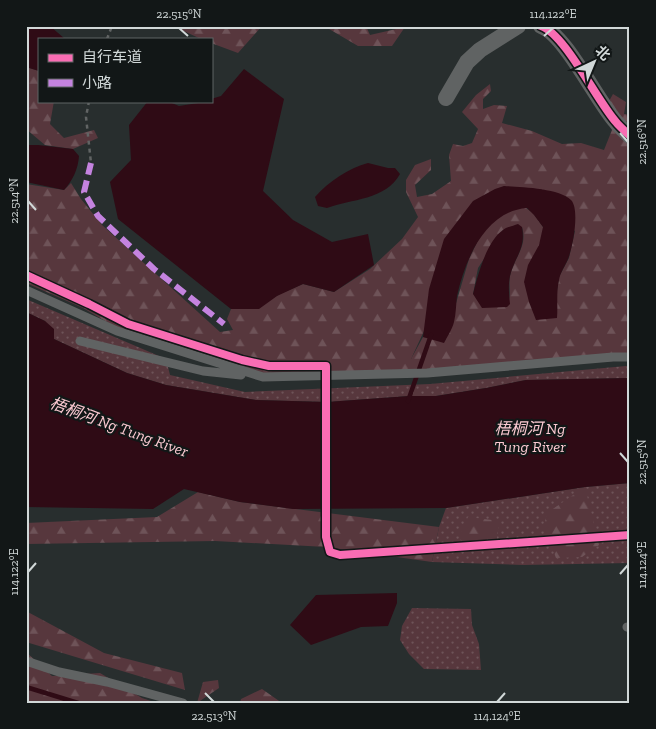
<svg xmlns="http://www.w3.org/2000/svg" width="656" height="729" viewBox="0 0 656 729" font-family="'Zilla Slab','Noto Sans SC',serif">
<defs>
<pattern id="grass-dots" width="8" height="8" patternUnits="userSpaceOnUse" patternTransform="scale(1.25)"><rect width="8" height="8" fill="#57373d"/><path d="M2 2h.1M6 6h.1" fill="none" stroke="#6e5358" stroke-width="1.8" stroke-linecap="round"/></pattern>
<pattern id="forest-firs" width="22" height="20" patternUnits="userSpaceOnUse" patternTransform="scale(1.25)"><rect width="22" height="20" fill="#57373d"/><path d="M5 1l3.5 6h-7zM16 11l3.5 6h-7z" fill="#6e5358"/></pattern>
</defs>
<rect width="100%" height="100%" fill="#282e2e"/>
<path fill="url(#grass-dots)" d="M26,299L166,359L170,375L245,392L430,384L626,366H630V378L526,380L486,388L436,396H409L327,402L256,400L166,385L127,373L54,339L45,321L26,312Z
M630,483V563L523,565L432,562L439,527L446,508L585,487Z
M412,608L471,609L472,625L479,644L481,670L424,669L409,654L400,640L402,626Z"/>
<path fill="url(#forest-firs)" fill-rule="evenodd" d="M173,26H262L238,53L211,43V39H201Z
M324,26H366L370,35L405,27L392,46H358Z
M26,67L39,71V101H54L50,124L64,138L94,130L98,138L73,149L45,145L26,129Z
M490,84L491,91L483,99V109L494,105L507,106L502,123L532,131L562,144L581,143L604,150L612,130L608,103L613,94L626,102L624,114L630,115V360L427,373L263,377L129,335L83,308L26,283V184L64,190L71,183L81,199L102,225L220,332L233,330L227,319L231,309L259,306L280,294L303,284L334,292L370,269L402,239L418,217L406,192V180L415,165L431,159V170L415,185L417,197L432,194L451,181L449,155L453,144L463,146L472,143L478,129L462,112L476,95ZM504,186L575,231L569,258L559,277L556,298L543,227L533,213L526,208L513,207L484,228L469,259L445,341L423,337L411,359L424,331ZM522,227C528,247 514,257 510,276C508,287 513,298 505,307L473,294L478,268L503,230Z
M585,487L599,545L582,557L556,558L544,526L547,513Z
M198,492L240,502L439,527L432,562L326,547L215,541L26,544V523L157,517Z
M468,517L500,521L496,542L471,551L462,549L460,534Z
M26,611L104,653L182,673L185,690L26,642Z
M26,652L52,676L100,673L142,698L157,703H26Z
M218,680L219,688L197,703L203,682Z
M262,689L282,703H240L241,699Z"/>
<path fill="#2f0b15" d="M26,26H50L65,39H39V71L26,67Z
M244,69L284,99L263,191L293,220L332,242L368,234L374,265L334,292L303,284L277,296L259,309H231L118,219L110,182L131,160L129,125L148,101H167L179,106L211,101V99L221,96Z
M26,145H38L73,149L79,156C78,169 73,180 64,190L26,182Z
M368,163L388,168H395L400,174C386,200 351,199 327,208L318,206L315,197C328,182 349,168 368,163Z
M504,186C520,187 559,188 571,200C580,209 573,247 568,259C565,266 560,273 559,280C556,293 558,305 557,318L536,320L529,302L524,282L528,265L539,245L543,227L534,215L527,208C485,211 465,260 457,296C456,304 456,314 454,322C452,330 447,337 444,343L423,337L429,289L444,239L473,201L495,189Z
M518,224L522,227C526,249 515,256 510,276C508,285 509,295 510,304L507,307L482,308L473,294C478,275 486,242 503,230C506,227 513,226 518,224Z
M26,312L45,321L54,329V339L127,373L166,385L256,400L327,402L409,396H436L486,388L526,380L630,378V483L585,487L446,508L293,509L240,502L184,489L153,509L26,507Z
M397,593V603L388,626L361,627L311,645L290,625L316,595Z"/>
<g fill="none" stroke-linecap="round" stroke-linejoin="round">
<path stroke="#2f0b15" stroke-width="4.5" d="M408,401L431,335
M26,687L78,703"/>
<path stroke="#616464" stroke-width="2.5" stroke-dasharray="4 4" stroke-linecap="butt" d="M107,39L112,26
M89,101L86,117L91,163"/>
<path stroke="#606363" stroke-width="9" d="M26,290L117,331L263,377L427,373L613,357H630
M80,341L203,371L241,375
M627,627L630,628
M26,661L59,672L107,682L183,703"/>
<path stroke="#606363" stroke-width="16" d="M541,26C565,34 597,101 616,122C620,127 625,131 630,136
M446,98L467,62L480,50L518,26"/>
<path stroke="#c483df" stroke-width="6" stroke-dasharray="12 6" stroke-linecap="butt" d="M91,163L84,192L98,216L154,269L224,324"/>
<g stroke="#121717" stroke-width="11">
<path id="cycleway" d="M541,26C565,34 597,101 616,122C620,127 625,131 630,136
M26,275L89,304L128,324L242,360L269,366H326V537L330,552L340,555L630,535"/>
</g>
<use href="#cycleway" stroke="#f96db3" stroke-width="8"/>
</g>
<path fill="none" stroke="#d1d8d8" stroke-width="2" d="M179,28L188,36M544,36L553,28M620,133L628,142M28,201L36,210M620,453L628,462M28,572L36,563M620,574L628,565M205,693L214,702M497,702L505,693"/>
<g text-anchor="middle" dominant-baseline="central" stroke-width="4.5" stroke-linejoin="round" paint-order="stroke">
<g font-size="16" font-style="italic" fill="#fccad2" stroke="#121717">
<text transform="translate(119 427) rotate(20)">梧桐河 Ng Tung River</text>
<text x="530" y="428">梧桐河 Ng<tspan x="530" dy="18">Tung River</tspan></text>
</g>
</g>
<rect width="656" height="729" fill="none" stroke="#121717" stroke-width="55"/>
<rect x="38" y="38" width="175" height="65" fill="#121717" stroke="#5e6464"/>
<rect x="48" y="54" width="25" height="8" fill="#f96db3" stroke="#5e6464"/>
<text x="82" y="62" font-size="15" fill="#d1d8d8">自行车道</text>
<rect x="48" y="79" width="25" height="8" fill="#c483df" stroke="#5e6464"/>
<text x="82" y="88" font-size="15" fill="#d1d8d8">小路</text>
<g transform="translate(594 62) rotate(44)" stroke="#121717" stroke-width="4" paint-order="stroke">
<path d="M0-4L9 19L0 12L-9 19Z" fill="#d1d8d8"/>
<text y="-8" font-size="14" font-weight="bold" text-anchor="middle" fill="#d1d8d8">北</text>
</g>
<rect x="28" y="28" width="600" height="674" fill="none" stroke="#d1d8d8" stroke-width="2"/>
<g font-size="12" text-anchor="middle" fill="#d1d8d8">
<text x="179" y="18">22.515°N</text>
<text x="553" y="18">114.122°E</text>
<text transform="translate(642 142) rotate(-90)" y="4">22.516°N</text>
<text transform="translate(14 201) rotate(-90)" y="4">22.514°N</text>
<text transform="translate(642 462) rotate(-90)" y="4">22.515°N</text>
<text transform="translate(642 565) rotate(-90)" y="4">114.124°E</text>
<text transform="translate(14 572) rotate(-90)" y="4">114.122°E</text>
<text x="214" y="720">22.513°N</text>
<text x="497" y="720">114.124°E</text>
</g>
</svg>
